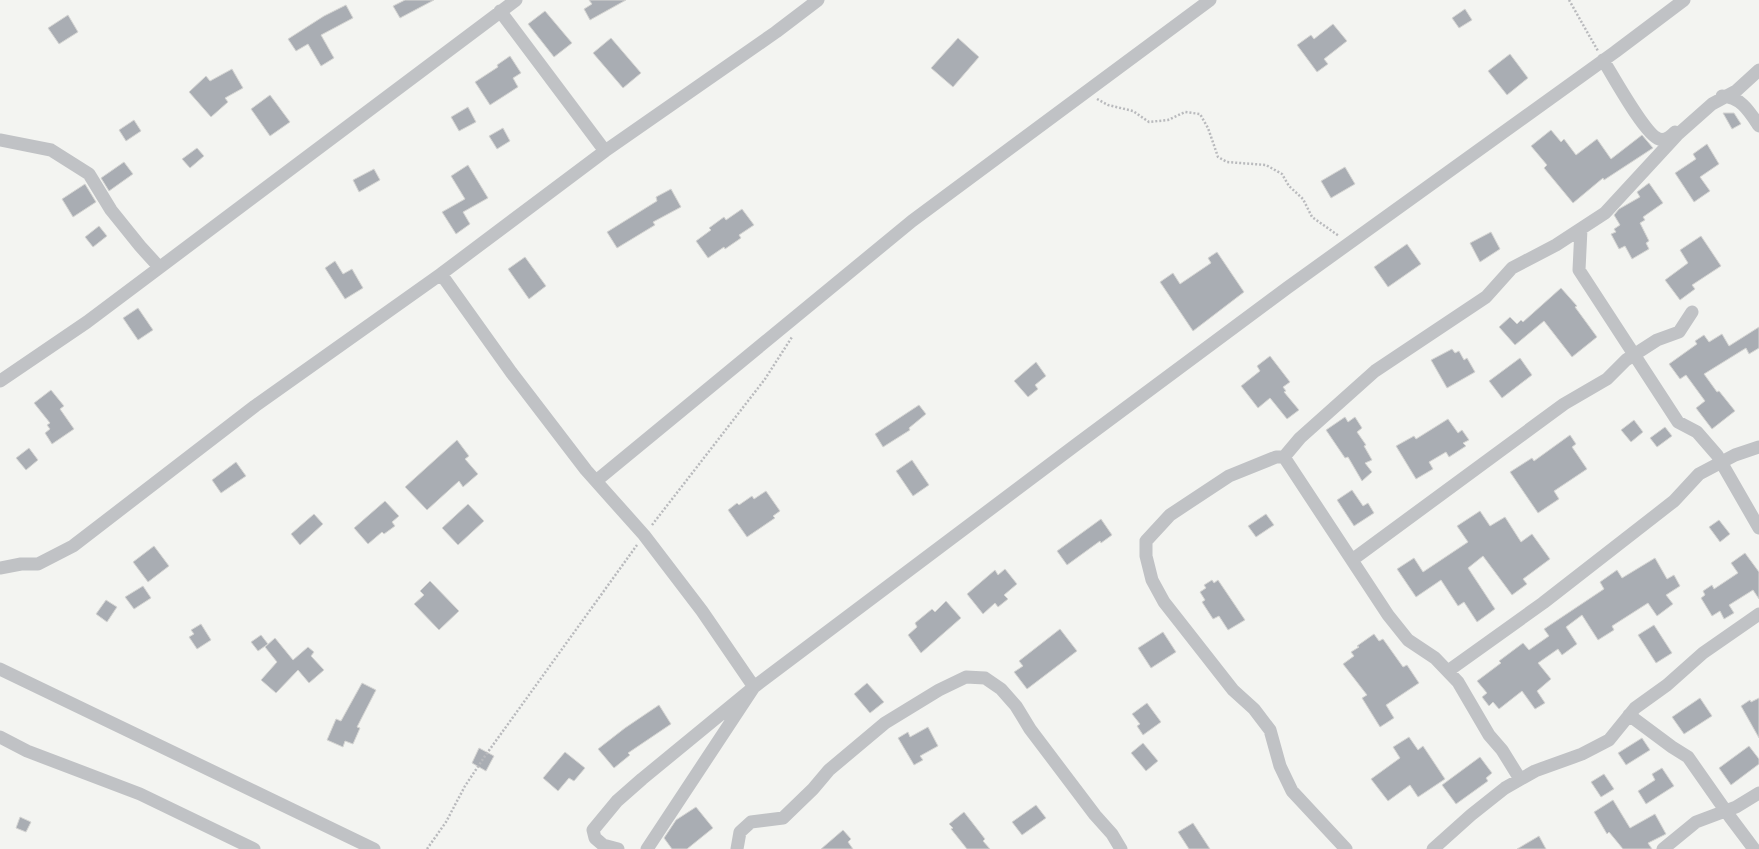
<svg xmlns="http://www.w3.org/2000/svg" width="1759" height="849" viewBox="0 0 1759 849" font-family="Inter,sans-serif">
<rect width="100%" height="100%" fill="#f3f4f1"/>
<path fill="#a9adb3" stroke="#d5d5d3" d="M405,0H434L400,18L393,6Z
M589,0H626L590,20L584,9L592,4Z
M346,5L353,18L321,35L334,58L321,66L308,44L296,51L288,39L324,16Z
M1465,9L1472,20L1459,28L1452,18Z
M545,11L572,43L554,57L528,24Z
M68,15L78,32L59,44L48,28Z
M1333,24L1347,41L1324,59L1328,64L1317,72L1297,45L1311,35L1314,39Z
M611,38L641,73L623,88L593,53Z
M958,38L979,57L953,87L931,68Z
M1510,54L1528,78L1507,95L1488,71Z
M510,56L521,73L513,78L518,87L490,105L475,82L498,67L497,65Z
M232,69L243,88L225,98L228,102L211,117L189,92L206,76L210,81Z
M270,95L290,122L270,136L251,109Z
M468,107L476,122L459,131L451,117Z
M1723,113H1734L1741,124L1732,129Z
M134,120L141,131L126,141L119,130Z
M503,128L510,141L497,149L489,136Z
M1551,130L1561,142L1564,139L1576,155L1597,139L1611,159L1642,135L1653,148L1604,180L1603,178L1573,203L1544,168L1547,165L1531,146Z
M1707,144L1719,164L1700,177L1710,191L1694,202L1675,173L1696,159L1693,154Z
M197,148L204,156L190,168L182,159Z
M124,162L133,174L109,191L101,178Z
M468,165L488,198L463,212L470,224L456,234L442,212L465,199L451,176Z
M1345,167L1355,184L1331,198L1321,181Z
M374,169L380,180L359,192L353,180Z
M1649,183L1663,203L1643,217L1645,220L1640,223L1649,241L1646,243L1649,249L1632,259L1625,246L1619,249L1611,234L1616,232L1614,229L1620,225L1614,215L1619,209L1640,197L1637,192Z
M85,184L96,202L73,217L62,199Z
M671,189L681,207L653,222L655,225L617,248L607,232L657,201L656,197Z
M742,209L754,225L739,235L741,238L725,249L724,247L708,258L696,241L711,230L709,228L724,217L726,220Z
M99,226L107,236L93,247L85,237Z
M1491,232L1500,249L1480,262L1470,243Z
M1701,236L1721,266L1692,285L1695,289L1680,300L1665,280L1688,263L1680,250Z
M1407,244L1421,264L1388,287L1374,267Z
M1217,252L1244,292L1193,331L1160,282L1173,273L1180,284L1211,263L1208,258Z
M525,257L546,286L529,299L508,269Z
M335,261L343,274L352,269L363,288L345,299L325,268Z
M1561,288L1577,306L1575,307L1597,337L1572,357L1544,321L1515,345L1499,327L1510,317L1517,324L1521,320L1523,322Z
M138,308L153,330L138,340L123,318Z
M1759,327V348L1749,354L1746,348L1704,374L1717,392L1719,391L1735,411L1712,429L1696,408L1705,401L1686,375L1680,379L1669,364L1697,344L1695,341L1704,335L1709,342L1722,334L1729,346Z
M1452,349L1455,353L1459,351L1464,360L1467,358L1475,372L1447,388L1431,360Z
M1270,356L1290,382L1283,387L1286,391L1284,392L1299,410L1287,419L1270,398L1258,408L1241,386L1260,371L1257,366Z
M1520,358L1532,375L1502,398L1489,381Z
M1036,362L1046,376L1035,385L1038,389L1028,397L1014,381Z
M51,390L64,406L60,409L74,429L52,444L45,433L50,429L47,425L50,423L34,403Z
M919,405L926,414L909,428L910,430L883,447L875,434Z
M1345,417L1348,422L1355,417L1362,428L1357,432L1366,445L1364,446L1372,460L1365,463L1372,472L1362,481L1348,457L1345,458L1326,430Z
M1448,419L1458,433L1462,430L1469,440L1463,443L1466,446L1449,457L1446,452L1429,462L1433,469L1416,479L1396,446L1414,436L1416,439Z
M1634,420L1643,432L1631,442L1621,430Z
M1665,427L1672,436L1657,447L1650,438Z
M1570,435L1576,444L1572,447L1587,469L1554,491L1559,499L1538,513L1510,472L1532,458L1534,461Z
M457,440L469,456L465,459L478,474L463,487L459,481L427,510L405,487Z
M29,448L38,460L26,470L16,458Z
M912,460L929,485L913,496L896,471Z
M236,462L246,476L221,493L212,480Z
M1352,490L1363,506L1368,503L1374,513L1354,526L1337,500Z
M766,491L780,511L773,516L775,518L747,537L728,510L737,503L739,505L752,496L754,499Z
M385,501L399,516L392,522L395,526L384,534L382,532L368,544L354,528Z
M468,504L484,521L458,545L442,528Z
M1480,511L1490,526L1505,517L1521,542L1532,534L1550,559L1523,579L1527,584L1512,595L1483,556L1468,568L1495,609L1477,622L1464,602L1458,606L1441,580L1416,597L1397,569L1414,558L1423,572L1468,542L1457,526Z
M314,514L323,524L300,545L291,534Z
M1266,514L1274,525L1256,537L1248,526Z
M1101,519L1112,535L1101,543L1100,541L1067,565L1057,551Z
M1719,520L1730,534L1720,542L1709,527Z
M154,546L169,566L148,582L133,562Z
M1745,553L1759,572V599L1753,590L1729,605L1734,613L1724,619L1720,611L1712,616L1701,598L1705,595L1703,591L1712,585L1714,589L1738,573L1731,563Z
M1655,558L1667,579L1674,575L1680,586L1666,595L1673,604L1657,616L1648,603L1612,626L1614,630L1598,640L1582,615L1566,627L1577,644L1562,655L1558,649L1538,663L1551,679L1537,691L1545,703L1535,709L1522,691L1499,709L1493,702L1489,706L1482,697L1487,693L1477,681L1501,663L1499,661L1523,643L1529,650L1549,636L1544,629L1604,589L1600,582L1617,570L1622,578Z
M1005,569L1017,584L1004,595L1008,599L998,607L995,603L983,614L967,594L995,570L998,575Z
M1212,580L1214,583L1218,580L1245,620L1228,630L1219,616L1213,619L1202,602L1205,600L1200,592L1206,588L1204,585Z
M430,581L459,611L439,630L414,604L424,595L420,591Z
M143,586L151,598L134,609L125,597Z
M106,600L117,607L107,622L96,614Z
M946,601L961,618L921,653L908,635L917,627L915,623L932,609L935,612Z
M201,624L211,640L197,649L189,637L194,634L191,630Z
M1654,625L1672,653L1656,663L1638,635Z
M1060,629L1077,651L1027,689L1014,672L1023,666L1019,661Z
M1163,632L1176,652L1151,668L1138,648Z
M1374,634L1379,641L1383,639L1403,667L1407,665L1419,683L1386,705L1394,718L1380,727L1362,698L1367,695L1343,664L1354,656L1351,652L1359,647L1357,646Z
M261,635L268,644L258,651L251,642Z
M275,638L293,660L308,647L314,652L311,656L324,670L309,683L298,670L276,693L261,680L277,662L265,647Z
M362,683L376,690L357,727L360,728L353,744L345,741L343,747L327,740L336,719L341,721Z
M867,683L884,702L870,713L854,694Z
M1700,698L1712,716L1684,734L1672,717Z
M1759,698V738L1741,706L1750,700L1751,702Z
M1147,703L1161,722L1143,735L1137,726L1140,724L1132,714Z
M659,705L671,724L628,753L630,755L614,768L598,749L625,728Z
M928,727L938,746L920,756L923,760L914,765L898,738L908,732L910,737Z
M1409,737L1418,750L1423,746L1445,779L1418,797L1410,785L1388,801L1371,779L1400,758L1393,747Z
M1642,738L1650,750L1626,765L1618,753Z
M1143,743L1158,761L1146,771L1131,753Z
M1749,746L1759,759V764L1731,785L1719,768Z
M479,748L494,756L486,771L472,763Z
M565,752L585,768L574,781L569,778L558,791L543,778Z
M1480,757L1492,773L1486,778L1488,781L1456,804L1442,785Z
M1662,768L1674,786L1646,804L1638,791L1655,780L1652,774Z
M1604,774L1614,789L1601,797L1591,782Z
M1613,800L1630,828L1655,814L1666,834L1648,843L1652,849H1623L1609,832L1607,834L1594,812Z
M1036,805L1046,818L1022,835L1012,822Z
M696,807L713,828L687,849H672L664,838L676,820Z
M964,812L985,839L983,841L990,849H967L951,829L953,828L949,824Z
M20,817L31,822L26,832L16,828Z
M1193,823L1210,849H1189L1178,832Z
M843,830L851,839L848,842L853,849H821Z
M1539,836L1546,849H1517Z"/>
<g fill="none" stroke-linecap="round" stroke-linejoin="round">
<path stroke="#b9babd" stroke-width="2.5" stroke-dasharray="2 2" stroke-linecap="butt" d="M1569,0L1598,51
M1097,99L1108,105L1133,111L1149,122L1168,120L1185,112L1200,114L1208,128L1218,157L1227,162L1266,165L1282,174L1289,186L1303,199L1312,217L1339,236
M652,525L765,379L792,337
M427,849L446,822L465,786L485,756L637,545"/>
<path stroke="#c0c2c5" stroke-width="13" d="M500,11L605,151
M1603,60C1612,74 1645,135 1659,139C1665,141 1671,136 1675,132
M1722,96C1741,97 1749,111 1759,126
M0,140L51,150L89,174L111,210L140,246L159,267
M1581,229L1579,270L1678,422L1697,432L1717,455L1759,528
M441,274L511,372L586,470L644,535L702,611L754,687L647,849
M0,381L87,322L516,0
M1284,457L1388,615L1408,640L1435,658L1458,682L1489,735L1502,750L1520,779
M596,481L912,221L1210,0
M1352,560L1564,404L1607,379L1626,360L1657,340L1679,332L1692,312
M0,568L21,564H38L73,546L255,406L441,274L605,151L776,32L818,0
M0,669L374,849
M1448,671L1543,603L1674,501L1699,474L1735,455L1759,447
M1629,715L1672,747L1688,757L1730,817L1754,849
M0,737L27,751L140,794L254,849
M618,849L603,845L595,838L593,830L617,801L642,779L754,687L1077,444L1287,288L1615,52L1684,0
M737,849L740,832L751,822L783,818L813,789L829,770L885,723L939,690L966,677L985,678L1001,689L1016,706L1030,729L1095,815L1112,834L1121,849
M1346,849L1292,791L1280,766L1270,730L1254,709L1233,690L1164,602L1152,580L1146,556V541L1170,515L1229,476L1276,457H1284L1300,438L1375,371L1486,297L1512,268L1556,245L1605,213L1677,135L1712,104L1736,91L1759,70
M1433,849L1471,815L1505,788L1535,771L1582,754L1609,740L1635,708L1667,685L1703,653L1759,614
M1663,849L1696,822L1736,807L1759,793"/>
</g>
</svg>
